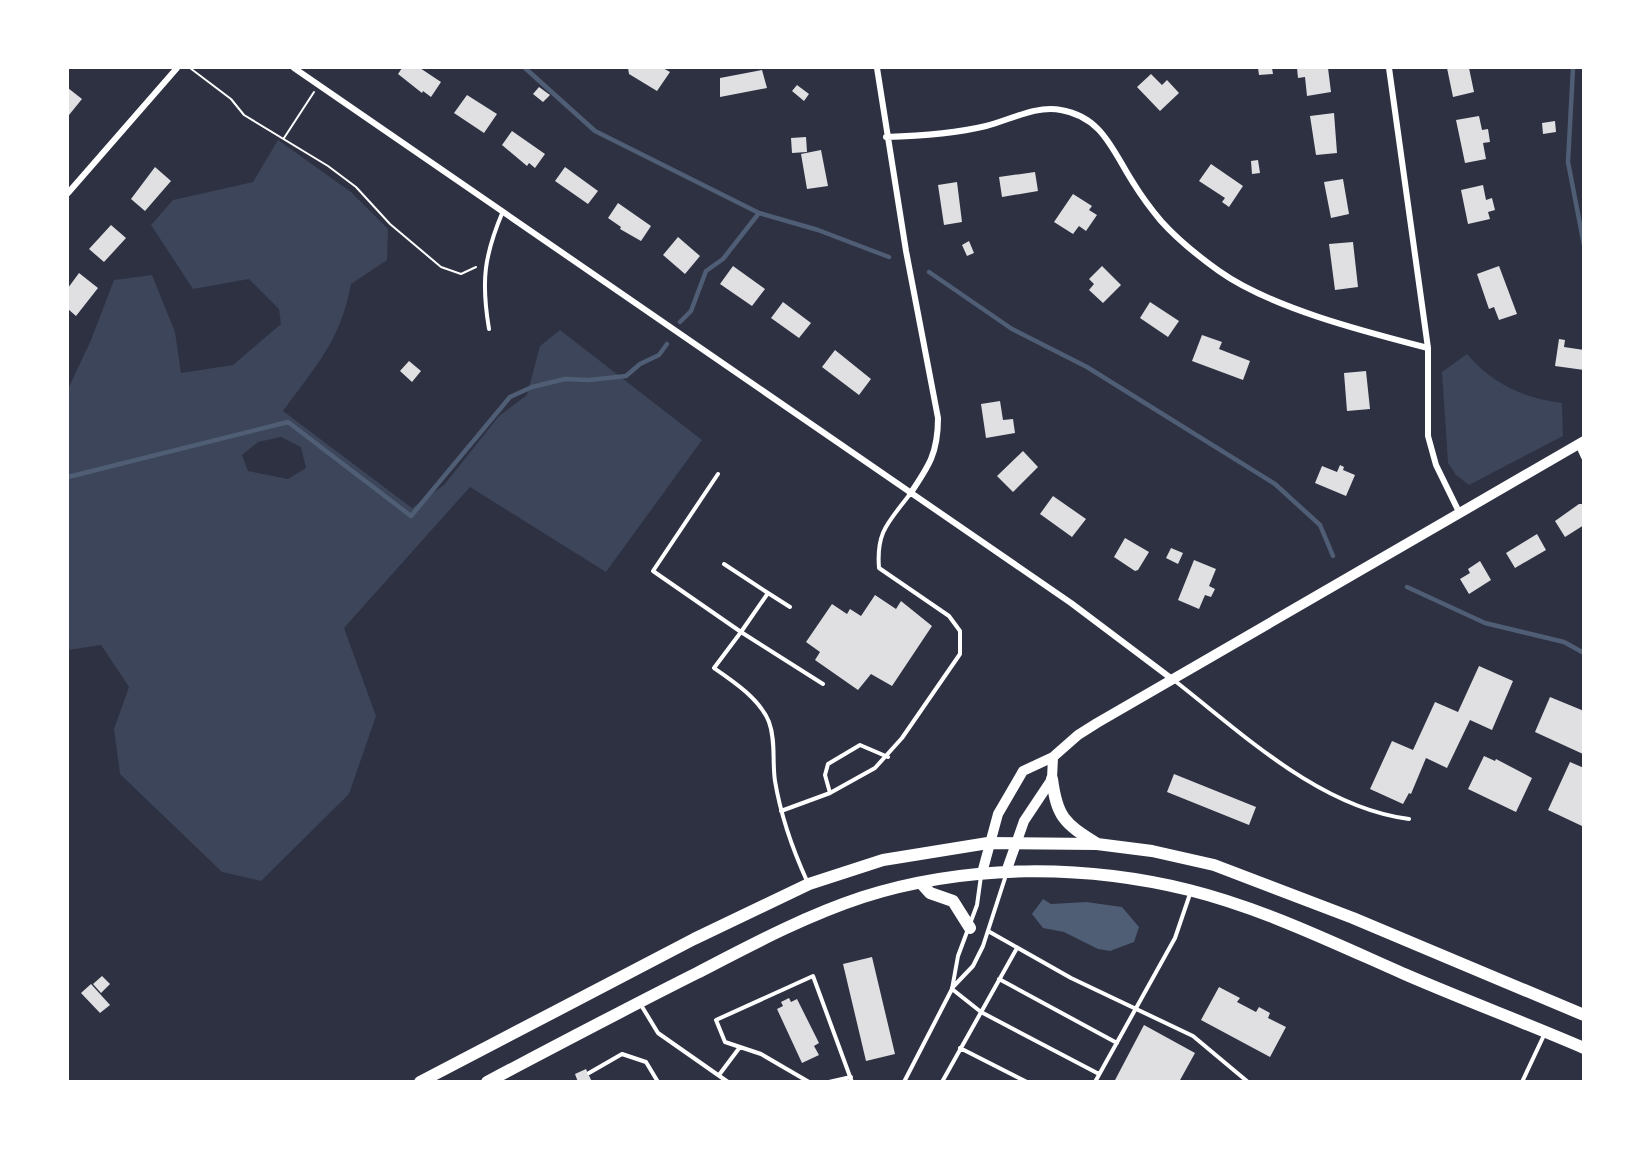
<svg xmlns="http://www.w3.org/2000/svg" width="1651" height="1149" viewBox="0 0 1651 1149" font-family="'Exo 2',sans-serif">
<rect width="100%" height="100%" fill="#2d3142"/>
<path fill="#3c4559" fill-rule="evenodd" d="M278,140L351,192L388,229L387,260L351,284C341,340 315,367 283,411L412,508L444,485L499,416L527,395L540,346L560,330L702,440L606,572L470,487L344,628L376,716L349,794L261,881L222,872L120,774L114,729L129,687L101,645L68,650V389L91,340L114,280L152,275L175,332L181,373L233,365L281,324L279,309L249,279L193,289L151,225L173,200L253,182ZM281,437L301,447L306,468L288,479L248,471L242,455L258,442Z
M1467,354C1493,384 1523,398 1562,403L1563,436L1469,485L1456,475L1448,463L1442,372Z"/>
<path fill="#4f5d75" d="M1043,899L1051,904L1086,902L1122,907L1139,927L1134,942L1110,951L1098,949L1064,932L1043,928L1032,914Z"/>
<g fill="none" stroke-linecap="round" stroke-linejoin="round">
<path stroke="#4f5d75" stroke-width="4.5" d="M525,68L595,131L759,213L818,230L889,257
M1573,68L1568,162L1584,245
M929,272L1012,329L1087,367L1275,484L1320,525L1333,556
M680,322L691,311L706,271L723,259L759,213
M68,477L288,422L411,516L510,397L532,387L565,379L589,380L626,376L640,364L659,355L667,344
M1407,587L1485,623L1564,642L1584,653"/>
</g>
<path fill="#e0e0e3" d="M402,68H420L441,82L431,97L423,91L422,93L398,74Z
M628,68H663L670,72L657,91L629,74Z
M1258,68H1272L1273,74L1259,75Z
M1297,68H1328L1331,92L1307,96L1305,77L1298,78Z
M1447,68H1469L1474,92L1453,97Z
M762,70L767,88L720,97V78Z
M1151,74L1162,85L1167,80L1179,93L1160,111L1137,87Z
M797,85L809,94L804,101L792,91Z
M539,87L550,95L543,102L533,94Z
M68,88L82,99L69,115L68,114Z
M467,95L497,114L484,133L454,113Z
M1334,113L1337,153L1316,155L1310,116Z
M1479,116L1482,130L1488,129L1490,142L1483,143L1486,159L1465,163L1456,120Z
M1555,121L1556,132L1543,134L1542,123Z
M512,131L545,154L535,168L529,163L527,166L502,145Z
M806,137L807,152L792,153L791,138Z
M821,150L828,186L807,189L801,154Z
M1258,160L1260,173L1252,174L1251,161Z
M1211,164L1243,186L1229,207L1222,202L1225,198L1199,181Z
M155,167L171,181L145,211L131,199Z
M565,167L598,191L588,204L555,181Z
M1035,172L1038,191L1002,197L999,177Z
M1343,179L1349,214L1331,218L1324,182Z
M957,182L962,222L944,225L938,185Z
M1483,185L1486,200L1492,198L1495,210L1488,212L1490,219L1468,224L1461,190Z
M1073,194L1092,206L1089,210L1097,215L1086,231L1079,226L1073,234L1054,222Z
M618,203L651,226L641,241L620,229L621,227L608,218Z
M111,225L126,238L104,262L89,249Z
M678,237L700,256L685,274L663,255Z
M969,241L974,253L967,256L962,245Z
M1353,242L1358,287L1335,290L1329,244Z
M733,266L765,289L752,306L720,284Z
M1102,266L1121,285L1103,303L1089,290L1094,284L1089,279Z
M1499,266L1517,314L1499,320L1494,307L1489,309L1477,274Z
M79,273L98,288L76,316L68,309V288Z
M783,302L811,323L799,338L771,318Z
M1150,302L1179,321L1168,337L1140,318Z
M1202,335L1222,342L1219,349L1250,361L1243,380L1192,361Z
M1559,339L1565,340L1564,347L1584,350V370L1555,366Z
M835,350L871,379L859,395L822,367Z
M409,361L421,371L412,382L400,371Z
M1366,371L1370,409L1347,411L1344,373Z
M1000,401L1003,420L1013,419L1015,433L986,438L981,404Z
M1023,451L1038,467L1013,492L997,476Z
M1340,465L1344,467L1343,470L1355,475L1346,496L1315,483L1322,466L1337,472Z
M1053,496L1086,519L1072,537L1040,514Z
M1579,504H1584V525L1565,537L1555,521Z
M1537,534L1546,550L1515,568L1506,553Z
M1125,538L1149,552L1138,570L1135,571L1114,557Z
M1171,548L1183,553L1178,564L1166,558Z
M1194,560L1216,569L1209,586L1215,589L1211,597L1205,595L1199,609L1178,600Z
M1480,561L1491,580L1469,594L1460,579L1470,573L1468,569Z
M875,595L896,609L901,601L932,626L892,686L871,674L858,690L815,660L820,652L806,642L832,604L847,614L850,609L861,616Z
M1479,666L1513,681L1492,730L1470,720L1447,768L1426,758L1411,794L1409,793L1403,804L1370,789L1392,741L1413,750L1435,702L1458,712Z
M1550,697L1584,711L1583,754L1535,732Z
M1484,756L1495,761L1496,759L1532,778L1516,812L1468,789Z
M1570,762L1584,768L1582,826L1548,810Z
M1174,774L1256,807L1249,825L1167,792Z
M872,957L895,1054L866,1061L843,964Z
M102,976L110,984L101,993L93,984Z
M91,984L110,1005L100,1013L81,993Z
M1219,987L1240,998L1237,1002L1256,1012L1259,1007L1270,1013L1268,1018L1286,1027L1270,1057L1201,1020Z
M789,998L791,1002L797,999L819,1043L814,1046L819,1055L802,1063L777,1009L783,1006L781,1002Z
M1144,1025L1195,1053L1179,1082H1114Z
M586,1069L592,1082H578L575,1074Z"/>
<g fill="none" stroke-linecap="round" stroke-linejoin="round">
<path stroke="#fff" stroke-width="2" d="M190,68L231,99L244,115L328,166L356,187L390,224L441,267L461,274L476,267
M284,138L314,92"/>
<path stroke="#fff" stroke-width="4" d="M489,329C481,281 484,256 503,211
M718,474L653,571L741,632L714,668C733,681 760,699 769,722C776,741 772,761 775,781C781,817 792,848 807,881
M724,564L768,593L741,632L823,684
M768,593L790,607
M1175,681C1243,734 1320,808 1409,819
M830,793L825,775L828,764L860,745L888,757
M781,811L830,793L875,768L902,738L960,654V631L949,616L879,568C876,531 889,522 910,494
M988,931L1071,978L1193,1036L1248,1082
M999,979L1117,1043
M952,988L973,966L983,946L1006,875
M952,989L981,1012L1099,1074
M641,1005L658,1033L728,1082
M960,1048L1027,1082
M589,1073L622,1054L646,1062L658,1082
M719,1075L740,1047
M809,1082L761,1054L725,1042L716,1020L813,976L852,1082
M829,1082L851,1077
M904,1082L952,989L958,956L977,905L981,876
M942,1082L1017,948
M1095,1082L1175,938L1191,891
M1522,1082L1545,1033"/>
<path stroke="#fff" stroke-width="6" d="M294,68L1071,603L1172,679
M877,68L906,251L938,418C938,453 929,466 910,494
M1389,68L1428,348V436L1436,465L1459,512
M886,137C920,136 953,134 986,126C1010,120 1036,105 1061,110C1103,117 1113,152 1134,184C1142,197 1151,209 1161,221C1178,240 1198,256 1219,271C1271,308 1366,332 1428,348
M68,193L177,68
M1578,444L1584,457"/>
<path stroke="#fff" stroke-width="10" d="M1006,872L1024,821L1052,779L1053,757
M982,873L998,814L1023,771L1053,757L1078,735L1097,723L1584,441"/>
<path stroke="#fff" stroke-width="12" d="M1052,779C1057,817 1064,823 1096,843
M921,883L930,893L953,901L970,928
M420,1082L694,939L809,884L883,860L988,843L1097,844L1152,851L1214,865L1353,918L1584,1015
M487,1082C557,1045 627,1008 697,973C751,945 805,916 863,897C968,864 1083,864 1189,890C1265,909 1338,945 1409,976C1467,1001 1526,1023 1584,1048"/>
</g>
<rect width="1651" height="1149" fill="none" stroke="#ffffff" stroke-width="138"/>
</svg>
